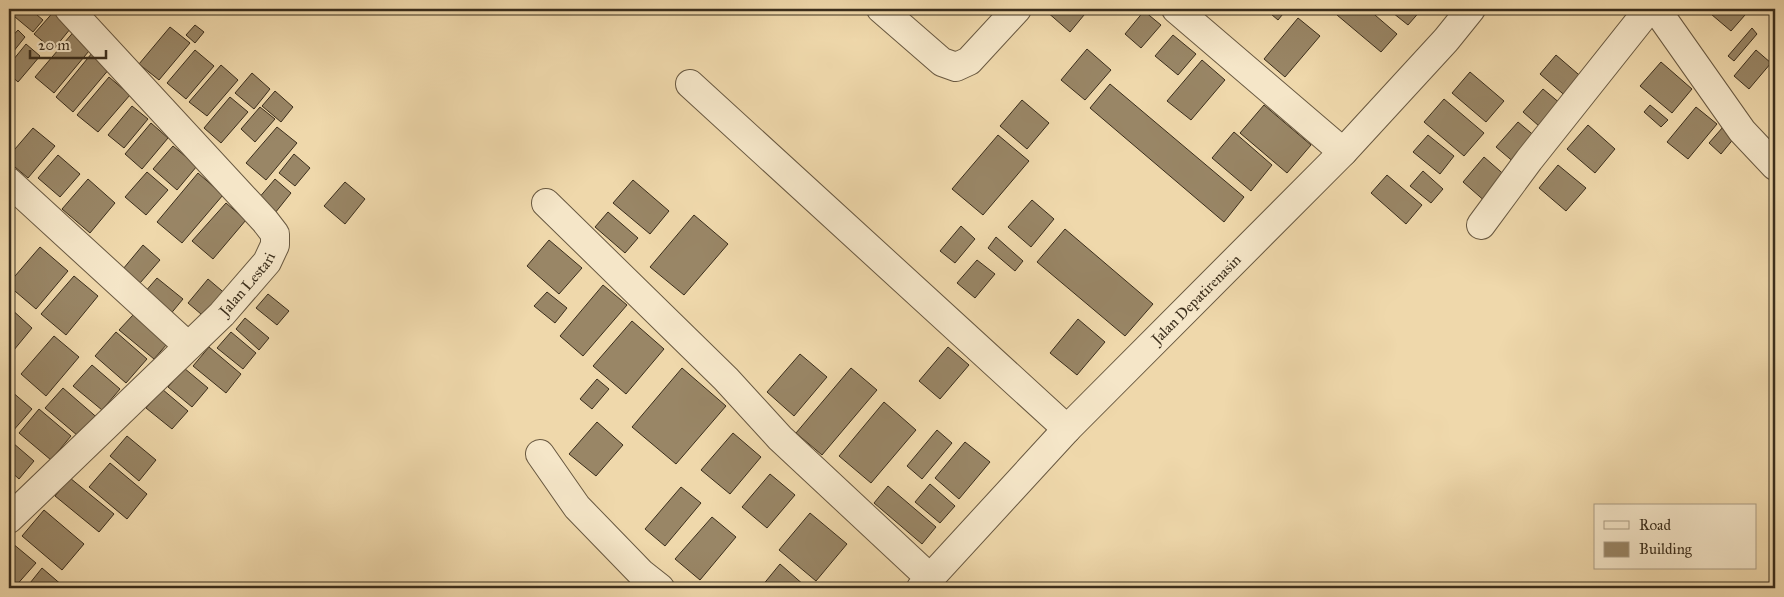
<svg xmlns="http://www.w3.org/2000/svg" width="1784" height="597" viewBox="0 0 1784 597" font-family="'IM FELL Great Primer',serif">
<rect width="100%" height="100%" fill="#efd8ab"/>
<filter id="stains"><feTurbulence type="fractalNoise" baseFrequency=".004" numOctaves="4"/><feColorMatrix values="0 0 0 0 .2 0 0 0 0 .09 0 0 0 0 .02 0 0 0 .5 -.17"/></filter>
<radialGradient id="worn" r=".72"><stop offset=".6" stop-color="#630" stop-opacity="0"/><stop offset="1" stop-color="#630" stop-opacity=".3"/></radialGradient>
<path fill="#998666" stroke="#3b2e1c" d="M9,9H30L43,20L33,32L9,12Z
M56,9H58L75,23L53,50L34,34Z
M1048,9H1089L1070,32L1046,11Z
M1265,9H1287L1278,20Z
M1343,9H1368L1397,34L1381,52L1337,15Z
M1388,9H1422L1408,25Z
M1705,9H1737L1745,15L1731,31Z
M1144,11L1161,25L1141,48L1125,34Z
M1298,18L1320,36L1285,77L1264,59Z
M195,25L204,32L195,43L186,35Z
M170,27L190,43L159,80L139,64Z
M1752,28L1757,34L1734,61L1728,56Z
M76,29L94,45L54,93L35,77Z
M18,30L25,37L9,57V40Z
M1173,35L1196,54L1178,75L1155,56Z
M26,44L40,56L18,82L9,74V65Z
M1087,49L1111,70L1085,100L1061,80Z
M195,50L214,66L186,99L167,83Z
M1756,50L1771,63L1749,89L1734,76Z
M92,53L110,68L73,112L56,97Z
M1556,55L1585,80L1569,99L1540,74Z
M1202,60L1225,80L1191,120L1167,101Z
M1661,62L1692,89L1672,113L1640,86Z
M221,65L238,80L207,116L189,102Z
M1470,72L1504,101L1486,122L1452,93Z
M252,73L270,89L254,109L235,93Z
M109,77L130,95L98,132L77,115Z
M1110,84L1244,197L1224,222L1090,108Z
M1543,89L1567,109L1547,133L1523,112Z
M275,91L293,107L281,122L262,106Z
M230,97L248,112L221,143L204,128Z
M1444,99L1484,133L1464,156L1424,122Z
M1022,100L1049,123L1027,149L1000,126Z
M1264,105L1311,145L1287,173L1240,133Z
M1650,105L1668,120L1661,127L1644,112Z
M132,106L148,119L124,148L108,135Z
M260,107L275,119L255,142L241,129Z
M1696,107L1717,124L1688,159L1667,142Z
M1518,122L1537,138L1516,164L1496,147Z
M151,123L168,138L142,169L125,154Z
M1588,125L1615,149L1595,173L1567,149Z
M277,127L297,143L266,180L246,163Z
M1723,127L1735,137L1721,154L1709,143Z
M33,128L55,146L28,178L9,162V156Z
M1234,132L1272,165L1251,191L1212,158Z
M998,135L1029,161L983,215L952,189Z
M1428,135L1454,156L1440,174L1413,152Z
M173,146L197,166L177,190L153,169Z
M294,154L310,168L295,186L279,173Z
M58,155L80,174L60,197L38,178Z
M1484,157L1508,178L1487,203L1463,182Z
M1558,165L1586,188L1566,211L1539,188Z
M1423,171L1443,189L1431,203L1410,186Z
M147,172L168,190L146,215L125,197Z
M198,173L223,195L182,243L157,222Z
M1387,175L1422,205L1406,224L1371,193Z
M88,179L115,203L90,233L62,209Z
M275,179L291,193L275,213L258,199Z
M633,180L669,211L650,234L613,203Z
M345,182L365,199L345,224L324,206Z
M1032,200L1054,219L1031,247L1008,227Z
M226,203L246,220L213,259L192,241Z
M608,212L638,238L625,253L595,227Z
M694,215L728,244L684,295L650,267Z
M961,226L975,239L955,263L940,251Z
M1065,229L1153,304L1125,336L1037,262Z
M996,237L1023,261L1015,271L988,248Z
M549,240L582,268L559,294L527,266Z
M143,245L160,260L140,283L123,269Z
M40,247L68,271L36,309L9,286V283Z
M977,260L995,274L975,298L957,283Z
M74,276L98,296L66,335L41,314Z
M157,278L183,299L164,322L138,300Z
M208,279L228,296L208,320L188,303Z
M603,285L627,305L583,356L560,336Z
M547,292L567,308L555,323L534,306Z
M268,294L289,311L277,325L256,308Z
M9,307L32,328L9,356Z
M133,315L167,344L154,359L119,330Z
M245,318L269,338L259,350L236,329Z
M1078,319L1105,342L1077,375L1050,353Z
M632,321L664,349L626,394L593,366Z
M116,332L147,359L126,383L95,356Z
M231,332L256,353L243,369L217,348Z
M54,336L79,357L46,396L21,374Z
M209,347L241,374L226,393L193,366Z
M948,347L969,365L940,399L919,381Z
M800,354L827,377L794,416L767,392Z
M92,365L120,389L102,410L73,386Z
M184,368L208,388L192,407L168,387Z
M682,368L726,406L676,464L632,427Z
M851,368L877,390L822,455L796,433Z
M597,379L609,389L592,409L580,399Z
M63,388L101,421L84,441L45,408Z
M162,389L188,411L172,429L146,408Z
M11,391L32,409L12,432L9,429V394Z
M884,402L916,430L871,483L839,456Z
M39,409L71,436L51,460L19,433Z
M597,422L623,445L596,476L569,454Z
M937,430L952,443L922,479L907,466Z
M733,433L761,457L730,494L701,470Z
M127,436L156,460L139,481L110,456Z
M965,442L990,462L959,499L935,478Z
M13,443L34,461L19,479L9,470V449Z
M110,463L147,494L127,519L89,487Z
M770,474L795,495L767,528L742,507Z
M70,478L114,514L99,532L55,496Z
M930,484L955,506L940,523L915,502Z
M888,486L936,527L922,544L874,503Z
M681,487L701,503L665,546L645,529Z
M44,510L84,544L62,570L22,536Z
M810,513L847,544L816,581L779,550Z
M712,517L736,537L700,580L675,559Z
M12,543L36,563L14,588H9V546Z
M780,564L805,586L803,588H765L762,586Z
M42,568L63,586L61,588H26Z"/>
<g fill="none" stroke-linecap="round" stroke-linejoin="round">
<g stroke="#685840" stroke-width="30">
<g id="minor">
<path d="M881,9L942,62L956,67L969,61L1017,9"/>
<path d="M1176,9L1343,152"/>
<path d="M1656,9L1742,131L1775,166"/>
<path d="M690,84L1067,429"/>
<path d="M9,182L188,346"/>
<path d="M546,203L726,379L780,438L930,578"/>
<path d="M1481,225L1529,160L1649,9"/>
<path d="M540,454L577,507L641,573L660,588"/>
<path id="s1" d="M9,519L222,314L267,262L275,245V234L265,221L69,9"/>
<path id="s2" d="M921,588L1067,429L1343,152L1446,40L1471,9"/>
</g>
</g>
<use href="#minor" stroke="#f5e6c8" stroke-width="28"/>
</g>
<g text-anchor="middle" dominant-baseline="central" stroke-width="4" stroke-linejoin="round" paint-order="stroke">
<g font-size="15" fill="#3b2e1c" stroke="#f5e6c8">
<text stroke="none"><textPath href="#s1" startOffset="335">Jalan Lestari</textPath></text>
<text stroke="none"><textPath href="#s2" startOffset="399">Jalan Depatirenasin</textPath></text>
</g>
</g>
<rect width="1784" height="597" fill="none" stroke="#efd8ab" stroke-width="30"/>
<rect x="10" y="10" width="1764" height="577" fill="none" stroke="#3b2e1c" stroke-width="2.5"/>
<rect x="15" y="15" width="1754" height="567" fill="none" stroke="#3b2e1c"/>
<rect x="1594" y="504" width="162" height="65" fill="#f5e6c8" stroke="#ab9c83"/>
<rect x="1604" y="521" width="25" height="8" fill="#f5e6c8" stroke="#ab9c83"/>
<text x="1639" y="530" font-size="15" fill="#3b2e1c">Road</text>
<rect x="1604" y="542" width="25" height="15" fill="#998666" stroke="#ab9c83"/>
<text x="1639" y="554" font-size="15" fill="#3b2e1c">Building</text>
<path d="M30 50v8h76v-8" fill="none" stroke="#3b2e1c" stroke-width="2.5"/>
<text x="38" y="50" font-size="15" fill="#3b2e1c" stroke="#f5e6c8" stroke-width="4" paint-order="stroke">20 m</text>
<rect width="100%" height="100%" filter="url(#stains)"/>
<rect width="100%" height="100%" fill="url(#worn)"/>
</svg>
